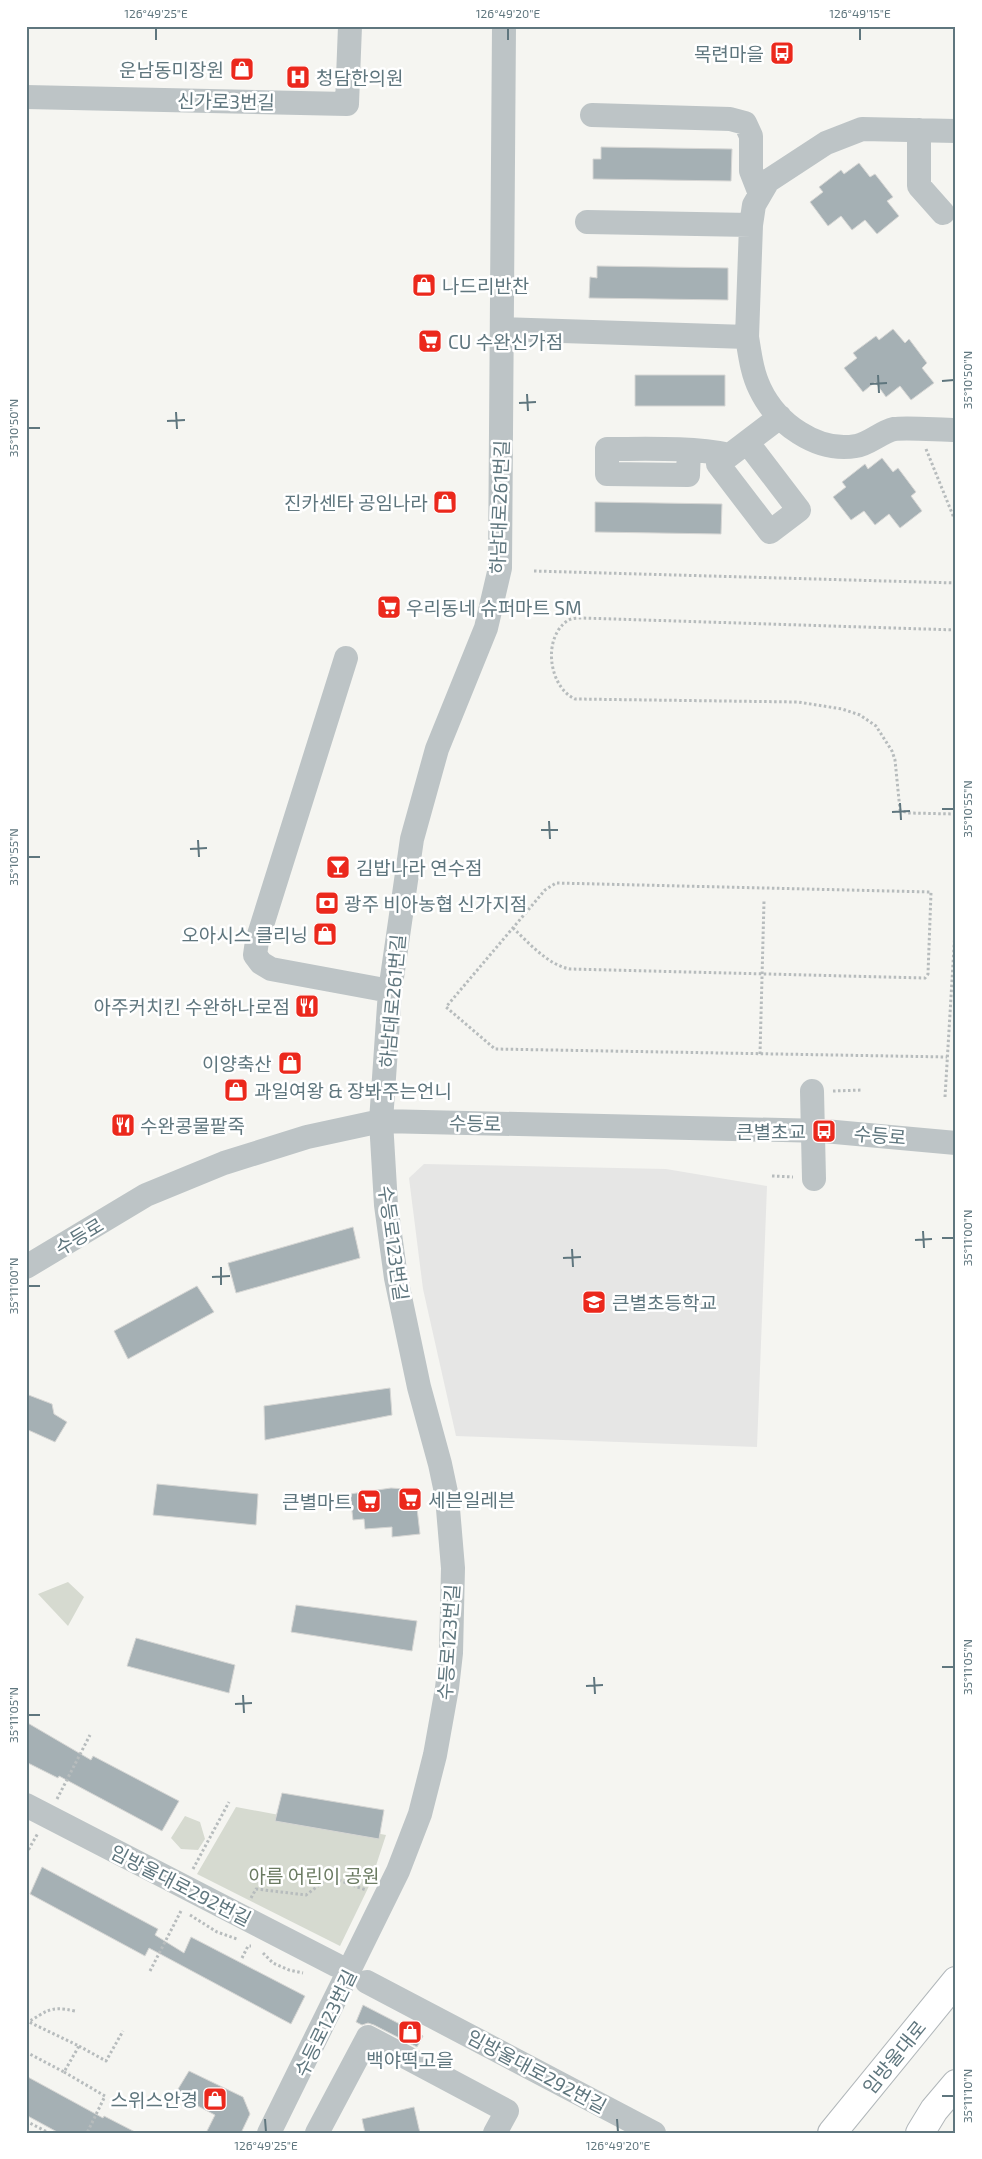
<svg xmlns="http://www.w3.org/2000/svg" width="982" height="2159" viewBox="0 0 982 2159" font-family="'Exo 2','Noto Sans KR',sans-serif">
<rect width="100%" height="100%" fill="#f5f5f1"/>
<path fill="#e6e6e5" d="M424,1164L666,1169L767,1186L757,1447L456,1436L423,1289L409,1178Z"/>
<path fill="#d6dad0" d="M68,1582L84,1597L68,1626L38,1594Z
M236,1807L386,1835L370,1884L340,1946L197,1874Z
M185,1816L200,1822L205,1839L198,1850L181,1849L171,1838Z"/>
<path fill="#a5b0b4" stroke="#d6d6d4" d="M601,147L732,149L731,181L593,179V159H601Z
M859,163L870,177L875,174L893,197L887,201L899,216L877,234L865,220L852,230L841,216L828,226L810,202L823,192L819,187L841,170L844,174Z
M597,266L728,268V300L589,298L590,277L597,278Z
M893,329L905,343L909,339L927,363L922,368L934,383L911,400L900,386L886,397L875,382L863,392L844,368L857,358L853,353L876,336L879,340Z
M635,375H725V406H635Z
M882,458L893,472L898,468L916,492L911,496L922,511L900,528L889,514L875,525L864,511L851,520L833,497L846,487L842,482L865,464L868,469Z
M595,502L722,504L721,534L595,532Z
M353,1227L360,1258L236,1293L228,1263Z
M197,1286L214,1312L128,1359L114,1331Z
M390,1388L392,1415L265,1440L264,1406Z
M26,1394L52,1404L54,1414L67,1422L55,1442L26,1429Z
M157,1484L258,1494L256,1525L153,1515Z
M391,1488L405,1489L414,1495L417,1508L420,1534L392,1537V1527L365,1529L364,1519L353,1520L350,1494Z
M296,1605L417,1621L412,1651L291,1632Z
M136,1638L235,1665L229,1693L127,1666Z
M26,1722L91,1760L93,1756L179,1801L162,1831L59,1776L58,1778L26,1762Z
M282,1793L384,1810L379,1839L275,1821Z
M42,1867L158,1929L155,1935L184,1953L191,1937L305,1996L291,2024L149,1948L145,1956L30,1894Z
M363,2005L423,2036L417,2047L374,2025L368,2023L362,2025L356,2022Z
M189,2071L243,2097L250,2114L241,2133H206L215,2115L175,2094Z
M26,2076L103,2118L104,2116L137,2133H59L26,2115Z
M414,2107L420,2133H365L362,2119Z"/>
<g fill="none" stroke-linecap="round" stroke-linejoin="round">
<g stroke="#b1b7ba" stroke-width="30">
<path id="major" d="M832,2133L956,1981
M920,2133L934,2110L956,2084"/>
</g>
<path stroke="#b7bcbd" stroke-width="3" stroke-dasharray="2.5 2.5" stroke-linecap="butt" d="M926,449L956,523
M534,571L956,583
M956,630L582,618C577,618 571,618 567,621C542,639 549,687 575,699L798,702L842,709L860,715L876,726L892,751L895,760L900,810L908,813L956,814
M513,928C529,943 548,965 570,969L925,978L928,974L931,892L556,883L545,890L446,1007L495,1049L947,1057
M760,1054L764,901
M833,1091L863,1090
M945,1097L956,914
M772,1176L793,1177
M57,1799L90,1735
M26,1854L38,1833
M193,1869L229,1802
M251,1898L256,1889L306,1895L330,1877L366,1890
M190,1915L217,1932L237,1939
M263,1953L273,1963L289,1970L303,1973
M242,1958L248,1946H251
M150,1971L182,1909
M26,2023C47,2012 48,2005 75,2011
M79,2046L106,2061L123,2031
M26,2052L64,2072L79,2046L29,2022
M64,2072L105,2096L87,2133
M26,2121L49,2133"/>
<path stroke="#bdc4c6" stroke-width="24" d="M26,97L347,104L350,26
M592,115L730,119L745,123L751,136V171L760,194
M919,130V186L943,213
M587,222L751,225
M502,329L747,337C750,355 752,373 760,389C776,423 817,453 856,446C869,444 881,432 894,429C908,427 940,430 956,430
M747,337L751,225L754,205L768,181L826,143L862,129L956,131
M747,442L799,510L770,532L718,464L780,417
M689,450L688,475L607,474V449C648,449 690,447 730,455
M346,658L257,941L255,955L261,963L271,969L390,991
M26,1267L146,1195L224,1163L307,1137L381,1121L824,1131L956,1143
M26,1805L336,1965
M367,1982L654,2133
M269,2133L398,1871L420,1814L435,1755L447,1688L451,1653L453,1568L447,1497L440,1464L419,1387L396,1278L386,1205L381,1121L390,991L412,839L437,749L486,628L500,568L504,26
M317,2133L368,2037L507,2111L495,2133"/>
<use href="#major" stroke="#fff" stroke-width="28"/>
<path stroke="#bdc4c6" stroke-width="24" d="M812,1091L814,1179"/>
</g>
<path fill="none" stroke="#5f767e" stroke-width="2" d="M156,28V40M508,28V40M860,28V40M878,375L879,393M942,381L954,380M870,384L887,383M527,394L528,411M519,403L536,402M176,412L177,429M167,421L185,420M28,428H40M900,803L901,820M942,809H954M892,812L910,811M549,821L550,839M541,830H558M198,840L199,857M190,849L207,848M28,857H40M923,1231L924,1248M942,1238H954M915,1240L932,1239M572,1249L573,1267M563,1258L581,1257M221,1267V1285M212,1277L230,1276M28,1286H40M942,1667H954M594,1677L595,1694M586,1686L603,1685M243,1695L244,1713M235,1704L252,1703M28,1715H40M942,2096H954M265,2119L266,2132M617,2119L618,2132"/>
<defs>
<g id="bus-square" transform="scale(1.25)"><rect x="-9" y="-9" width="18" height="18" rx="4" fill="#eb281c" stroke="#fff"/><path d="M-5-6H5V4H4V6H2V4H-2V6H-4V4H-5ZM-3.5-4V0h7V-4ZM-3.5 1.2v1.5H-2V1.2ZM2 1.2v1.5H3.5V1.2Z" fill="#fff"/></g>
<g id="shop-square" transform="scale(1.25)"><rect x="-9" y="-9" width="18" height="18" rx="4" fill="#eb281c" stroke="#fff"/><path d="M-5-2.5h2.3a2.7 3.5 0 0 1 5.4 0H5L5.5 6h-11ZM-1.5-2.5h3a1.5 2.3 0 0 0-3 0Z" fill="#fff"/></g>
<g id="hospital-square" transform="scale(1.25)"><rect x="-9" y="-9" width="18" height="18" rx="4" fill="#eb281c" stroke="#fff"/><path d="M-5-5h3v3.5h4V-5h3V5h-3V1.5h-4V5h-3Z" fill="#fff"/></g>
<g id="supermarket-square" transform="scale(1.25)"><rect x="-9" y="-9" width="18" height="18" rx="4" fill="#eb281c" stroke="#fff"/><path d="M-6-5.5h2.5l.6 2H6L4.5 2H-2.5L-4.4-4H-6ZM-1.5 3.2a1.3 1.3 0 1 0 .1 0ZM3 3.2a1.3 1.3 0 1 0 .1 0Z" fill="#fff"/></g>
<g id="bar-square" transform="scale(1.25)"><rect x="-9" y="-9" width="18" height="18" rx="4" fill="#eb281c" stroke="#fff"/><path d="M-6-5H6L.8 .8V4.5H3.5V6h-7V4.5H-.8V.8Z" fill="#fff"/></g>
<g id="bank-square" transform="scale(1.25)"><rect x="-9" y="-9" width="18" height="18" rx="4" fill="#eb281c" stroke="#fff"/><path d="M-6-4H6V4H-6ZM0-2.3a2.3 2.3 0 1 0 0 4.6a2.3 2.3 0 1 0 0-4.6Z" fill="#fff"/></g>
<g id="restaurant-square" transform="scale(1.25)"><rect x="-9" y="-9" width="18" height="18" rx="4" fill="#eb281c" stroke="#fff"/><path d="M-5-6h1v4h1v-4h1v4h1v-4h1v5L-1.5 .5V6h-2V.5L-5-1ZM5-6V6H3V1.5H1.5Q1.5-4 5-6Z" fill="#fff"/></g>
<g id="school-square" transform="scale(1.25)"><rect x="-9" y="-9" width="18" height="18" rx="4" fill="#eb281c" stroke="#fff"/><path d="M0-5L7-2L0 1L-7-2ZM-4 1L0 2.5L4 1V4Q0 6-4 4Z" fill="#fff"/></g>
</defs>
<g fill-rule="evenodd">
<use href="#bus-square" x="782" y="53"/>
<use href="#shop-square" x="242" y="69"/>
<use href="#hospital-square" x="298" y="77"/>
<use href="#shop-square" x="424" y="285"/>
<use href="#supermarket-square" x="430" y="341"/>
<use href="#shop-square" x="445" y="502"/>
<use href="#supermarket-square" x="389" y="607"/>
<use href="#bar-square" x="338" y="867"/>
<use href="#bank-square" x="327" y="903"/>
<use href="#shop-square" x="325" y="934"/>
<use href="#restaurant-square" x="307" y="1006"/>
<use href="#shop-square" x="290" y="1063"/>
<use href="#shop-square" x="236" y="1090"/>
<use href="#restaurant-square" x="123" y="1125"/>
<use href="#bus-square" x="824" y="1131"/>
<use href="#school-square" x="594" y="1302"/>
<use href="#supermarket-square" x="410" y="1499"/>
<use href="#supermarket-square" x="369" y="1501"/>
<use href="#shop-square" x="410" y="2032"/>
<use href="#shop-square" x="215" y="2099"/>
</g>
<g text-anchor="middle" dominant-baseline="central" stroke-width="5" stroke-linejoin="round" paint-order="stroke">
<g font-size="19" fill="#5f767e" stroke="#fff" text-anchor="start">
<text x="764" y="53" text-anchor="end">목련마을</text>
<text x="224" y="69" text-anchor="end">운남동미장원</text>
<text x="316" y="77">청담한의원</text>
<text x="442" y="285">나드리반찬</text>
<text x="448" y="341">CU 수완신가점</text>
<text x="428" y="502" text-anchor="end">진카센타 공임나라</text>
<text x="406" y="607">우리동네 슈퍼마트 SM</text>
<text x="356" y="867">김밥나라 연수점</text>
<text x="344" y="903">광주 비아농협 신가지점</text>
<text x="308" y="934" text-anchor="end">오아시스 클리닝</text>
<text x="290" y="1006" text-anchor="end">아주커치킨 수완하나로점</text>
<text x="272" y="1063" text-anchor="end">이양축산</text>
<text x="254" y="1090">과일여왕 &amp; 장봐주는언니</text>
<text x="140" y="1125">수완콩물팥죽</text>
<text x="806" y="1131" text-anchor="end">큰별초교</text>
<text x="612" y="1302">큰별초등학교</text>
<text x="428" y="1499">세븐일레븐</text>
<text x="352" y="1501" text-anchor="end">큰별마트</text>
<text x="410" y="2059" text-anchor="middle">백야떡고을</text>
<text x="198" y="2099" text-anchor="end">스위스안경</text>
</g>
<g font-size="19" fill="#5f767e" stroke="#fff">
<text transform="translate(226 101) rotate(1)">신가로3번길</text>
<text transform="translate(499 507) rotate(-88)">하남대로261번길</text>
<text transform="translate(392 1001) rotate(-85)">하남대로261번길</text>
<text transform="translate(475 1123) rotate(1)">수등로</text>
<text transform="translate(880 1135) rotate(5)">수등로</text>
<text transform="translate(79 1236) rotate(-31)">수등로</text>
<text transform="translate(394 1243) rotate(82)">수등로123번길</text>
<text transform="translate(448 1642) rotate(-86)">수등로123번길</text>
<text transform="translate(181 1885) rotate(27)">임방울대로292번길</text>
<text transform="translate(325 2023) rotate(-64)">수등로123번길</text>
<text transform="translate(894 2057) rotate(-51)">임방울대로</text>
<text transform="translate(537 2071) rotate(28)">임방울대로292번길</text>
</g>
<g font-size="19" fill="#6b7b62" stroke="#fff">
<text x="314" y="1875">아름 어린이 공원</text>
</g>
</g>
<rect width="982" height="2159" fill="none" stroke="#ffffff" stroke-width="55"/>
<rect x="28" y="28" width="926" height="2104" fill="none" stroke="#5f767e" stroke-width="2"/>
<g font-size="12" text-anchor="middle" fill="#5f767e">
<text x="156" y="18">126°49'25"E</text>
<text x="508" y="18">126°49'20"E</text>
<text x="860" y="18">126°49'15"E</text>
<text transform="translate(968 380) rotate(-90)" y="4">35°10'50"N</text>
<text transform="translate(14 428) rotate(-90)" y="4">35°10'50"N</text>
<text transform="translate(968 809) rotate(-90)" y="4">35°10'55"N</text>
<text transform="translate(14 857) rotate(-90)" y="4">35°10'55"N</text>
<text transform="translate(968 1238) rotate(-90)" y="4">35°11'00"N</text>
<text transform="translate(14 1286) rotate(-90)" y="4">35°11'00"N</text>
<text transform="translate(968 1667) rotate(-90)" y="4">35°11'05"N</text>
<text transform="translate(14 1715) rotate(-90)" y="4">35°11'05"N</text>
<text transform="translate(968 2096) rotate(-90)" y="4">35°11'10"N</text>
<text x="266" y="2150">126°49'25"E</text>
<text x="618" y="2150">126°49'20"E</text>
</g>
</svg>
